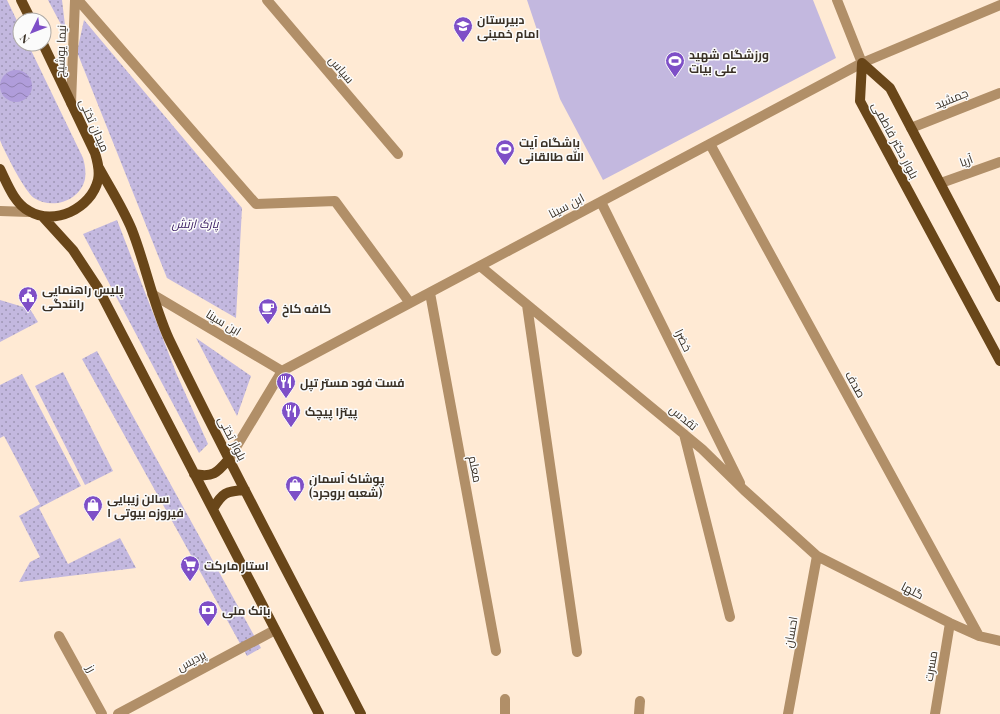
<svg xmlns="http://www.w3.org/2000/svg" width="1000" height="714" viewBox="0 0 1000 714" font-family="'Playfair Display',Cairo,serif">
<defs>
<pattern id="grass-dots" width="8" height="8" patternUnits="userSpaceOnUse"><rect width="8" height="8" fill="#c3b8df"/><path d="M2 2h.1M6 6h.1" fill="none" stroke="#9f96b5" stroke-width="1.8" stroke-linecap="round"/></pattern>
<pattern id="water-waves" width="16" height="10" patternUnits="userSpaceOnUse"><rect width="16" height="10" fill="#b09ddb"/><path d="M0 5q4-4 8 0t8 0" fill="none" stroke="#9081b1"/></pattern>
</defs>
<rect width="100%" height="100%" fill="#ffead4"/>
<path fill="url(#grass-dots)" d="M0,0H7L20,27V44H28L83,158C85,165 86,171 85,179C80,201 52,210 34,198C25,192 4,151 0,140C0,130 0,115 0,104C0,69 0,35 0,0Z
M48,0H62L66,34Z
M84,20L242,208L236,318L167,278L77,52Z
M117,220L177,375L208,444L199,453L83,234Z
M0,300L30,309L38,322L0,342Z
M196,338L251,376L237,416Z
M97,351L261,648L247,656L82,359Z
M63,372L113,471L85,485L35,386Z
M22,374L81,486L39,508L68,564L120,538L136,568L19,582L30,562L40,557L19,516L40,504L4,436L0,438V385Z"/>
<path fill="#c3b8df" d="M527,0H813L836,58L603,180L560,99Z"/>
<path fill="url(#water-waves)" d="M0 86a16 16 0 1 1 32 0a16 16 0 1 1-32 0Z"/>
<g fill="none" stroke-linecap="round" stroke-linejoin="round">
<path stroke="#b18f68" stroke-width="10" d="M78,0L256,204L335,201L410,303
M267,0L398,154
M837,0L862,63
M71,103L75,0
M911,128L1000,93
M710,144L979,636
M941,183L1000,162
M601,202L740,483
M0,211L29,212
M480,266L702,449L744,490L817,556L950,623L979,636L1000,641
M430,293L496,651
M152,294L282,371
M527,305L577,652
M684,434L730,617
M229,459L282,371L862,63L1000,5
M59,636L102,714
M118,714L275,630
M505,714V699
M639,714L640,701
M788,714L817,556
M935,714L950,623"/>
<path stroke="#694619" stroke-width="10" d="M21,0L31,20
M862,63L860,101L1000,361
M862,63L890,88L1000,297
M99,168C110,188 123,208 132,230C146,266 153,304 169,339C230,466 297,589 361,714
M0,169C7,183 14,203 29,211C54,226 91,209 98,180C100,171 98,163 95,153L43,44
M42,216L73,250L98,288L319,714
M194,474C213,478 217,473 229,459
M213,509C222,493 226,491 245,490"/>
</g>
<defs>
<g id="school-pin" transform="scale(1)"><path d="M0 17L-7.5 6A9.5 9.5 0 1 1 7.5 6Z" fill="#7e4fc7" stroke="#fbfbfb"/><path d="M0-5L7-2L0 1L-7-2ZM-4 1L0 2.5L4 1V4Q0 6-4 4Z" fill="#fff"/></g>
<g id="stadium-pin" transform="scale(1)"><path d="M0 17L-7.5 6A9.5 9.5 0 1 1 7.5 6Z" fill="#7e4fc7" stroke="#fbfbfb"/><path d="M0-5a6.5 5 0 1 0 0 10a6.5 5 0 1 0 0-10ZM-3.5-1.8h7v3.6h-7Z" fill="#fff"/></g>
<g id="civic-pin" transform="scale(1)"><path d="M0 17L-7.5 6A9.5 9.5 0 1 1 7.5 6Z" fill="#7e4fc7" stroke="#fbfbfb"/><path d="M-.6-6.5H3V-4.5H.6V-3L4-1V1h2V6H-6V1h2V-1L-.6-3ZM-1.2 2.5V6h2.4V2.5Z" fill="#fff"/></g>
<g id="cafe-pin" transform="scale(1)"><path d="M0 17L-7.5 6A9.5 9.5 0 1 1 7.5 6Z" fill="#7e4fc7" stroke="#fbfbfb"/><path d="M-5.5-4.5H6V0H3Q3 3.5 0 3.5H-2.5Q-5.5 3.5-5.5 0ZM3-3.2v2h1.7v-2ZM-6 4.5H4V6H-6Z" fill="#fff"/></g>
<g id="restaurant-pin" transform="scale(1)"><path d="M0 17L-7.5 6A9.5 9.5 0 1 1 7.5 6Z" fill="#7e4fc7" stroke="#fbfbfb"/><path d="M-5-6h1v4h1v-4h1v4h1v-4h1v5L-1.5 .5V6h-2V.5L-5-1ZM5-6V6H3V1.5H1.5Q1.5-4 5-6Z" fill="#fff"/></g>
<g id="shop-pin" transform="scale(1)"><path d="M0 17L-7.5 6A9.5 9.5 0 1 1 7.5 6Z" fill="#7e4fc7" stroke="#fbfbfb"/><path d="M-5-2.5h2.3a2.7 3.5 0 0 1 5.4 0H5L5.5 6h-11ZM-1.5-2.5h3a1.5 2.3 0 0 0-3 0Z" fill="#fff"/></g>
<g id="supermarket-pin" transform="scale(1)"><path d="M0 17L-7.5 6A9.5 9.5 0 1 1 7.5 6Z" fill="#7e4fc7" stroke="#fbfbfb"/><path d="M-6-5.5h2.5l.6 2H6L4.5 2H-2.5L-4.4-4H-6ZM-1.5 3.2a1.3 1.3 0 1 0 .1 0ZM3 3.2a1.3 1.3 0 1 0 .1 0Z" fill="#fff"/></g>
<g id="bank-pin" transform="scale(1)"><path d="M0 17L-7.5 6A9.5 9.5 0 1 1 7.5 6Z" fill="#7e4fc7" stroke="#fbfbfb"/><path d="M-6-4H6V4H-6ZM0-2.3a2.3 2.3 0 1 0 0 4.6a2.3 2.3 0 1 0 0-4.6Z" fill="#fff"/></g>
</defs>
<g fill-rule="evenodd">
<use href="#school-pin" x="463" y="26"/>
<use href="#stadium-pin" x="675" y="61"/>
<use href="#stadium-pin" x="505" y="149"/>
<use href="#civic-pin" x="28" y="296"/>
<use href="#cafe-pin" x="268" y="308"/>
<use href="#restaurant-pin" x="286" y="382"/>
<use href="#restaurant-pin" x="291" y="411"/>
<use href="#shop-pin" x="295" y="485"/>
<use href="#shop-pin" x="93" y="505"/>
<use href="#supermarket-pin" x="190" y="565"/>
<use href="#bank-pin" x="208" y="610"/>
</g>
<g text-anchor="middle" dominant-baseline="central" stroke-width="3" stroke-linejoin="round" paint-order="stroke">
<g font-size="12" font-weight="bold" fill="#3a3126" stroke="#fbfbfb" text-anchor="start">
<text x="477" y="19">دبیرستان<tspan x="477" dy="14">امام خمینی</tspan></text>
<text x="689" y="54">ورزشگاه شهید<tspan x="689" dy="14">علی بیات</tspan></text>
<text x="519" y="142">باشگاه آیت<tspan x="519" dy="14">الله طالقانی</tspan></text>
<text x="42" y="289">پلیس راهنمایی<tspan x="42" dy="14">رانندگی</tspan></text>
<text x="282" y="308">کافه کاخ</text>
<text x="300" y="382">فست فود مستر تپل</text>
<text x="305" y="411">پیتزا پیچک</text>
<text x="309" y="478">پوشاک آسمان<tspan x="309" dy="14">(شعبه بروجرد)</tspan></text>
<text x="107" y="498">سالن زیبایی<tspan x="107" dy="14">فیروزه بیوتی ۱</tspan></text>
<text x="204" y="565">استار مارکت</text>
<text x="222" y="610">بانک ملی</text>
</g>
<g font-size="12" fill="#3a3126" stroke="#fbfbfb">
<text transform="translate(60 51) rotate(-88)">نیما یوشیج</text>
<text transform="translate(342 69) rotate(50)">سپاس</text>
<text transform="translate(951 98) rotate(-22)">جمشید</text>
<text transform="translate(95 125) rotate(66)">میدان تختی</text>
<text transform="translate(896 140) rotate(62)">بلوار دکتر فاطمی</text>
<text transform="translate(966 160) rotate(-20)">آریا</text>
<text transform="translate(566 205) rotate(-28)">ابن سینا</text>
<text transform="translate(224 322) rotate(31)">ابن سینا</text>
<text transform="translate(684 340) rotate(64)">خضرا</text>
<text transform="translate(856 384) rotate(61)">صدف</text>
<text transform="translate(684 417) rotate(40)">تقدس</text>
<text transform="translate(233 438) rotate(63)">بلوار تختی</text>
<text transform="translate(476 469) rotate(79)">معلم</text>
<text transform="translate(913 590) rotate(27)">گلها</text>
<text transform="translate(790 632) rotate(-80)">احسان</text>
<text transform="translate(191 660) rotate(-28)">پردیس</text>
<text transform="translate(930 666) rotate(-81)">مسرت</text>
<text transform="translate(92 668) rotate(61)">رز</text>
</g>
<g font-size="12" font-style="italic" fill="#371860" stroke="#fbfbfb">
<text x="195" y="223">پارک ارتش</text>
</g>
</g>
<g transform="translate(32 32) rotate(227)"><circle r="19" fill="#fbfbfb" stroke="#aeaaa6"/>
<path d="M0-3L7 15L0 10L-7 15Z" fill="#7e4fc7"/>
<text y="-6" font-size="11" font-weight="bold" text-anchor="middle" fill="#3a3126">N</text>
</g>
</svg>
